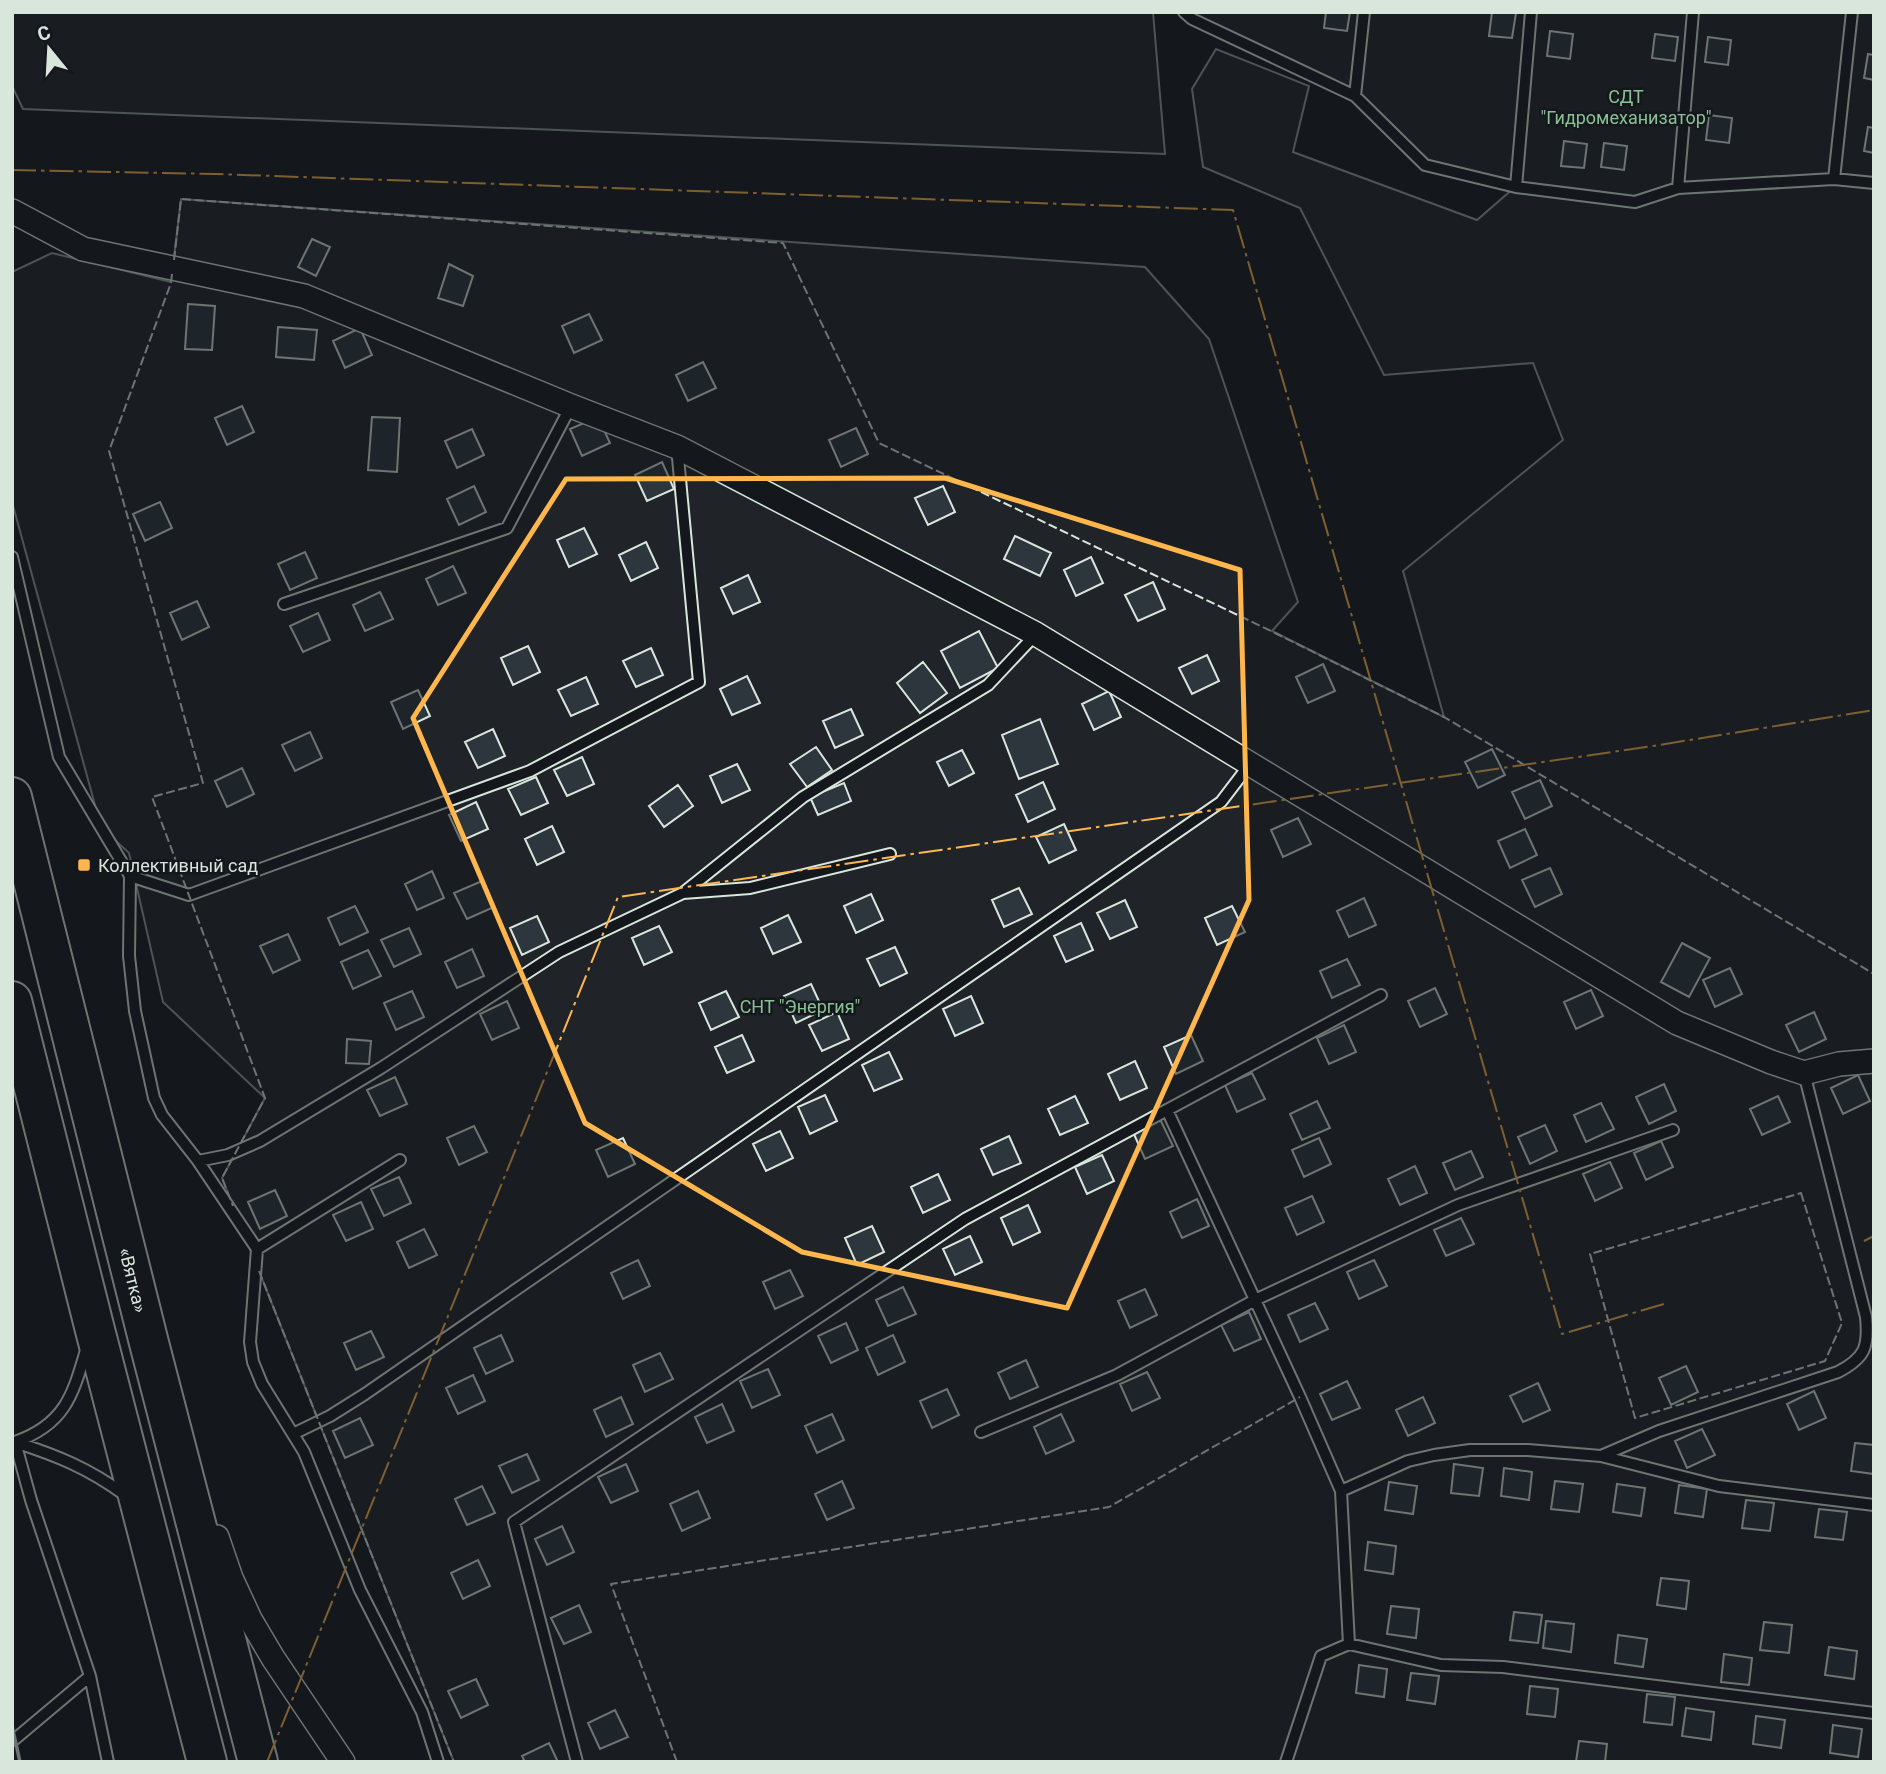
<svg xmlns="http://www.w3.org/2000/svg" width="1886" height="1774" viewBox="0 0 1886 1774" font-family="Roboto,sans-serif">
<rect width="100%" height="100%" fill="#14181c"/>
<path fill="#202428" stroke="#939e99" stroke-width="2" d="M12,12H1153L1165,154L23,109L12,86Z
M1184,12H1874V1762H454L222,1178L265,1098L163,1002L129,853L101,827L12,502V272L52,253L171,282L181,199L1145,267L1209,339L1298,602L1272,631L1444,717L1403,571L1563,440L1533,363L1384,375L1300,208L1203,167L1192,89L1216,49L1309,86L1293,152L1477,220L1515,187L1425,165L1355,96Z"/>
<path fill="#2c363c" stroke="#d8e6dc" stroke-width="2" d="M1326,12H1350L1347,31L1324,28Z
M1492,12L1516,13L1512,38L1489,36Z
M1550,31L1573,34L1570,59L1547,56Z
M1655,34L1678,37L1675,61L1652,58Z
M1708,37L1731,40L1728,65L1705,62Z
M1868,54L1874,55V80L1864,78Z
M1709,115L1732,118L1729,143L1706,140Z
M1868,127L1874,128V153L1864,151Z
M1564,141L1587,144L1584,168L1561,166Z
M1604,143L1627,146L1624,170L1601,167Z
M312,239L330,247L316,276L298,267Z
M449,264L473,276L463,306L438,298Z
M188,304L215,306L212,350L185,349Z
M589,314L602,340L574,353L562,326Z
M278,327L317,330L314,360L276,357Z
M360,328L372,355L345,368L333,341Z
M703,362L716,388L688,401L676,375Z
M242,406L254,432L227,445L215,418Z
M372,417L400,418L397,472L368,470Z
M598,417L610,443L582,456L570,429Z
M856,428L868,454L841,467L829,440Z
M472,429L484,455L457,468L445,441Z
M662,462L674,489L647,501L635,475Z
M474,486L486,512L459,525L447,499Z
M943,486L955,512L928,525L915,498Z
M160,502L172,528L145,541L133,514Z
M584,528L597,554L569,567L557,540Z
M1015,536L1051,553L1040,576L1004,559Z
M646,542L658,568L631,581L619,555Z
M305,552L317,578L290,590L278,564Z
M1091,557L1103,583L1076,596L1064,570Z
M453,566L466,593L438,605L426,579Z
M748,575L760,602L733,614L721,588Z
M1153,582L1165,609L1138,621L1125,595Z
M380,592L393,619L365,631L353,605Z
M197,601L209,627L182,640L170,613Z
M318,613L330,640L303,652L290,626Z
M979,631L998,668L960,688L941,651Z
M528,646L540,672L513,685L501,658Z
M651,648L663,675L636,687L623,661Z
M1207,655L1219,681L1192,694L1179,668Z
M923,662L947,693L920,713L897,683Z
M1323,664L1335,691L1308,703L1296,677Z
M747,676L760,703L732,715L720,689Z
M586,677L598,704L571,716L558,690Z
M418,690L430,716L403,729L391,702Z
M1109,691L1121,717L1094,730L1082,704Z
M851,709L863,735L835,748L823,721Z
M1040,719L1058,764L1019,779L1002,735Z
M493,729L505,756L478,768L465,742Z
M310,732L322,758L295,771L282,745Z
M816,747L832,770L807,787L790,764Z
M1492,749L1505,775L1478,788L1465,762Z
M962,750L974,773L949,786L937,762Z
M582,757L594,784L567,796L554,770Z
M737,764L750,790L722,803L710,776Z
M242,768L254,794L227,807L215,781Z
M536,777L548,803L521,815L508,789Z
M1540,780L1552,806L1525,819L1512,792Z
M1043,782L1055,809L1028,822L1016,795Z
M844,783L851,801L818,815L810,797Z
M678,785L693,806L664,827L649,806Z
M476,802L488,829L461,841L449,815Z
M1298,818L1311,844L1283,857L1271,830Z
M1064,824L1076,850L1049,863L1036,837Z
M552,826L564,852L537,865L525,839Z
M1525,829L1537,855L1510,868L1498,841Z
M1550,868L1562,894L1535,907L1522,880Z
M432,871L444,898L417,910L405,884Z
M482,881L494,907L467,919L454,893Z
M1019,888L1032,914L1004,927L992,900Z
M871,894L883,920L856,933L844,906Z
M1364,898L1376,925L1349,937L1337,911Z
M1125,900L1137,927L1110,939L1097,913Z
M355,906L368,932L340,945L328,918Z
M1232,906L1245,932L1217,945L1205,918Z
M788,915L801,942L773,954L761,928Z
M537,916L549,942L522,955L510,928Z
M1081,923L1093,950L1066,962L1054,936Z
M659,926L672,952L644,965L632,938Z
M409,928L421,954L394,967L381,940Z
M288,934L300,960L273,973L260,946Z
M1682,943L1710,958L1689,997L1661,982Z
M895,947L907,973L880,986L867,959Z
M472,949L484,976L457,988L445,962Z
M368,950L381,976L353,989L341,962Z
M1347,959L1360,985L1332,998L1320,971Z
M1730,968L1742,994L1715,1007L1703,980Z
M811,984L823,1010L796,1023L784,996Z
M1435,988L1447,1014L1420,1027L1408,1001Z
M1591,990L1603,1016L1576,1029L1564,1002Z
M412,991L424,1017L396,1030L384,1003Z
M726,991L739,1017L711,1030L699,1003Z
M971,996L983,1023L955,1036L943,1009Z
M507,1001L519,1028L492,1040L480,1014Z
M837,1012L849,1039L822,1051L809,1025Z
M1814,1012L1826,1039L1799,1052L1786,1025Z
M1344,1025L1356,1052L1329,1064L1317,1038Z
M742,1035L754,1061L727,1073L715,1047Z
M1191,1035L1203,1061L1176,1074L1164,1047Z
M347,1039L371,1041L369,1064L346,1063Z
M889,1052L902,1079L874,1091L862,1065Z
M1135,1061L1147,1088L1120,1100L1108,1074Z
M1252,1073L1265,1099L1237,1112L1225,1085Z
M1858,1075L1870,1101L1843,1114L1831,1088Z
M395,1077L407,1104L380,1116L367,1090Z
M1664,1084L1676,1111L1649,1124L1636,1097Z
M825,1095L837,1121L810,1134L798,1107Z
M1075,1096L1088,1123L1060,1135L1048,1109Z
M1778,1096L1790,1122L1762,1135L1750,1109Z
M1317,1101L1330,1128L1302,1140L1290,1114Z
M1601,1103L1614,1129L1586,1142L1574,1115Z
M1160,1119L1173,1146L1145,1159L1133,1132Z
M1545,1125L1557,1151L1530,1164L1518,1137Z
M474,1126L487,1152L459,1165L447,1138Z
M780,1131L793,1158L766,1171L753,1144Z
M1009,1136L1021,1163L993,1175L981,1149Z
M623,1138L635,1164L608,1177L596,1150Z
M1319,1138L1331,1164L1304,1177L1292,1150Z
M1661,1141L1673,1167L1646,1180L1634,1153Z
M1471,1151L1483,1177L1455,1190L1443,1163Z
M1102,1155L1114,1181L1087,1194L1075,1167Z
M1610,1162L1622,1188L1595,1201L1583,1174Z
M1415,1166L1427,1193L1400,1205L1388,1179Z
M938,1174L950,1200L923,1213L911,1187Z
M399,1177L411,1203L384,1216L371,1189Z
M275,1190L287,1216L260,1229L248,1202Z
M1312,1196L1324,1222L1297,1235L1285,1208Z
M1197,1199L1209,1226L1182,1238L1170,1212Z
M361,1202L373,1229L346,1241L333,1215Z
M1028,1205L1040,1232L1013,1245L1001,1218Z
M1461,1218L1474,1244L1446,1256L1434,1230Z
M872,1226L884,1252L857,1265L845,1238Z
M424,1229L437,1255L409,1268L397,1242Z
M970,1236L982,1262L955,1275L943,1249Z
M638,1260L650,1286L623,1299L611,1273Z
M1374,1260L1387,1286L1359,1299L1347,1272Z
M790,1270L803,1296L775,1309L763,1282Z
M903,1287L916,1314L888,1326L876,1300Z
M1145,1289L1157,1315L1130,1328L1118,1301Z
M1315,1303L1328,1329L1300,1342L1288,1315Z
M1249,1312L1261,1339L1234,1351L1221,1325Z
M846,1323L858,1350L831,1363L818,1336Z
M371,1331L384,1357L356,1370L344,1343Z
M501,1335L513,1361L486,1374L474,1348Z
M893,1335L905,1362L878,1375L866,1348Z
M660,1353L673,1379L645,1392L633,1365Z
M1026,1360L1038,1387L1010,1399L998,1373Z
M1686,1366L1698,1392L1671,1405L1659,1378Z
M768,1369L780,1395L752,1408L740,1381Z
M1147,1372L1160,1398L1132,1411L1120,1384Z
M473,1375L485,1401L458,1414L446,1388Z
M1347,1381L1360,1408L1332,1420L1320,1394Z
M1538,1383L1550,1410L1523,1422L1510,1396Z
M947,1389L959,1415L932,1428L920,1401Z
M1814,1391L1826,1418L1799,1430L1787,1404Z
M621,1397L633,1424L606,1437L594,1410Z
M1423,1397L1435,1423L1408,1436L1396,1410Z
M722,1404L734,1431L707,1443L695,1417Z
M832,1414L844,1440L817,1453L805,1426Z
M1061,1414L1074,1441L1046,1454L1034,1427Z
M360,1418L373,1445L345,1458L333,1431Z
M1702,1429L1715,1455L1687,1468L1675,1441Z
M1855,1443L1874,1445V1474L1851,1471Z
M527,1454L539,1480L512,1493L499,1466Z
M626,1464L638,1491L611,1503L598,1477Z
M1454,1464L1483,1468L1479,1496L1451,1493Z
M1504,1468L1532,1472L1529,1500L1501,1496Z
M842,1481L854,1508L827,1520L815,1494Z
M1555,1481L1583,1484L1579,1512L1551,1509Z
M1389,1482L1417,1486L1413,1514L1385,1510Z
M1617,1484L1645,1488L1641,1516L1613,1512Z
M1679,1485L1707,1489L1703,1517L1675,1513Z
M482,1486L495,1513L467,1525L455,1499Z
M698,1491L710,1518L682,1531L670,1504Z
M1746,1500L1774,1503L1770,1531L1742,1528Z
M1819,1509L1847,1512L1843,1540L1815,1537Z
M562,1526L574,1552L547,1565L535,1539Z
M1368,1542L1396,1546L1393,1574L1365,1570Z
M478,1560L490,1586L463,1599L451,1573Z
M1661,1578L1689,1581L1686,1609L1657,1605Z
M579,1605L591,1632L564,1644L551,1618Z
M1391,1606L1419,1609L1416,1638L1387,1634Z
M1514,1612L1542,1615L1538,1643L1510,1640Z
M1546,1621L1574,1624L1571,1652L1543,1648Z
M1764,1622L1792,1625L1789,1653L1760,1650Z
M1618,1635L1647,1639L1643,1667L1615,1663Z
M1829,1647L1857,1651L1854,1679L1825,1675Z
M1724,1654L1752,1658L1749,1685L1721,1682Z
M1359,1665L1387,1669L1384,1697L1356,1693Z
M1411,1673L1439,1676L1435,1704L1407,1700Z
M476,1679L488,1705L461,1718L448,1691Z
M1530,1686L1558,1689L1555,1717L1527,1714Z
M1647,1694L1675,1697L1672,1725L1644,1722Z
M1686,1708L1714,1712L1711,1740L1682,1736Z
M615,1710L628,1737L600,1749L588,1723Z
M1756,1716L1785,1720L1781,1748L1753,1744Z
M1833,1725L1862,1729L1858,1757L1830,1753Z
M1579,1741L1607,1744L1605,1762H1576Z
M549,1743L558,1762H525L522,1756Z"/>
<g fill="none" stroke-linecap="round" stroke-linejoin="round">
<g stroke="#d8e6dc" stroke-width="14">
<path id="lane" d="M1184,12L1192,19L1355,96L1425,165L1516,187L1635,202L1678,188L1834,179L1874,183
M1355,96L1364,12
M1834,179L1852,12
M1516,187L1531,12
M1678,188L1693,12
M12,557L59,757L130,876L129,956L135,1011L154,1098L162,1115L198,1161L257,1249L250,1342L253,1362L262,1384L304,1452L360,1590L422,1712L438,1762
M284,604L507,528L571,406
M130,876L189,895L530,771L699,682L677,447
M683,893L750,888L890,854
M198,1161L228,1155L260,1141L381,1068L559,952L683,893L803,797L988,685L1036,634
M257,1249L400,1160
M981,1432L1117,1375L1255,1300L1458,1205L1673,1130
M293,1434L330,1416L365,1394L1221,802L1250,764
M15,1442L31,1500L90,1676L108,1762
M15,1442C66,1424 73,1394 87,1347
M15,1442C58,1456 88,1468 125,1495
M1601,1456L1659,1431L1838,1372C1865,1358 1869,1347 1866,1317L1804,1073
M1341,1491L1408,1461L1434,1455L1470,1450H1528L1601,1456L1719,1486L1874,1505
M1349,1644L1441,1665L1503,1667L1874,1713
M12,1740L15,1739L90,1676
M577,1762L514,1522L965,1219L1167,1110
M1286,1762L1321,1656L1349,1644L1341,1491L1300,1397L1167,1110L1381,995"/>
</g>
<g stroke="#d8e6dc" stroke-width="26">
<path id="street" d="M12,211L83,249L304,296L571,406L677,447L1036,634L1677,1023L1771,1062L1804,1073L1839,1064L1874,1061
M217,1537L231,1578L250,1619L273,1658L343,1762"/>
</g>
<g stroke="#d8e6dc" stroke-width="42">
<path id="highway" d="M12,797L149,1343L258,1762
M12,1001L94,1326L207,1762"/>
</g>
<use href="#lane" stroke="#14181c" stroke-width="10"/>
<use href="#street" stroke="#14181c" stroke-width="23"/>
<use href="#highway" stroke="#14181c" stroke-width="38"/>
<path stroke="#d8e6dc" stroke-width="2" stroke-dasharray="9 3.5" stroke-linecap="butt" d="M174,260L181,199L783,243L879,443L1271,631L1444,717L1874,974
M172,274L171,283L109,451L203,783L152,797L265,1098L222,1178L233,1206
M1801,1193L1842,1323L1825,1361L1635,1418L1590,1254Z
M259,1271L454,1762
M677,1762L611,1584L1109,1507L1300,1397"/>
<path stroke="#d8e6dc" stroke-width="3.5" d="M12,1726L20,1762"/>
<path stroke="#ffb74d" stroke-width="2" stroke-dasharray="24 5 3.5 5" stroke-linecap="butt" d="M12,170L217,174L1233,210L1562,1334L1667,1303
M1864,1241L1874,1236
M267,1762L618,897L1653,746L1874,710"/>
</g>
<path d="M0 0H1886V1774H0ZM945,478L1240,570L1249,900L1067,1308L802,1252L585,1123L413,718L566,479Z" fill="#14181c" fill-opacity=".55" fill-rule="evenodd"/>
<path fill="none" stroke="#ffb74d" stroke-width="5" stroke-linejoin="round" d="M945,478L1240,570L1249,900L1067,1308L802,1252L585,1123L413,718L566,479Z"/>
<rect fill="#ffb74d" stroke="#14181c" stroke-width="2.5" x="77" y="858" width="14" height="14" rx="3.5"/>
<g text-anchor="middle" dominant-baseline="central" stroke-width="5" stroke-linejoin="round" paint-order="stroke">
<g font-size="18" fill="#8ac095" stroke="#14181c">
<text x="1626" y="96">СДТ<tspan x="1626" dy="21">"Гидромеханизатор"</tspan></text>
<text x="800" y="1006">СНТ "Энергия"</text>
</g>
<g font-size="18" fill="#d8e6dc" stroke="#14181c" text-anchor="start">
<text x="98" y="865">Коллективный сад</text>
</g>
<g font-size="18" fill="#d8e6dc" stroke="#14181c">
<text transform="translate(133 1280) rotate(76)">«Вятка»</text>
</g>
</g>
<rect width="1886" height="1774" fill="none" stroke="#d8e6dc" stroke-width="28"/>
<g transform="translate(49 49) rotate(342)" stroke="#14181c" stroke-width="5" paint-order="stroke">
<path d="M0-5L12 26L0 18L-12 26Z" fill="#d8e6dc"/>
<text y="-10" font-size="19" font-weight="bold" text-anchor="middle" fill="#d8e6dc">С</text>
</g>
</svg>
